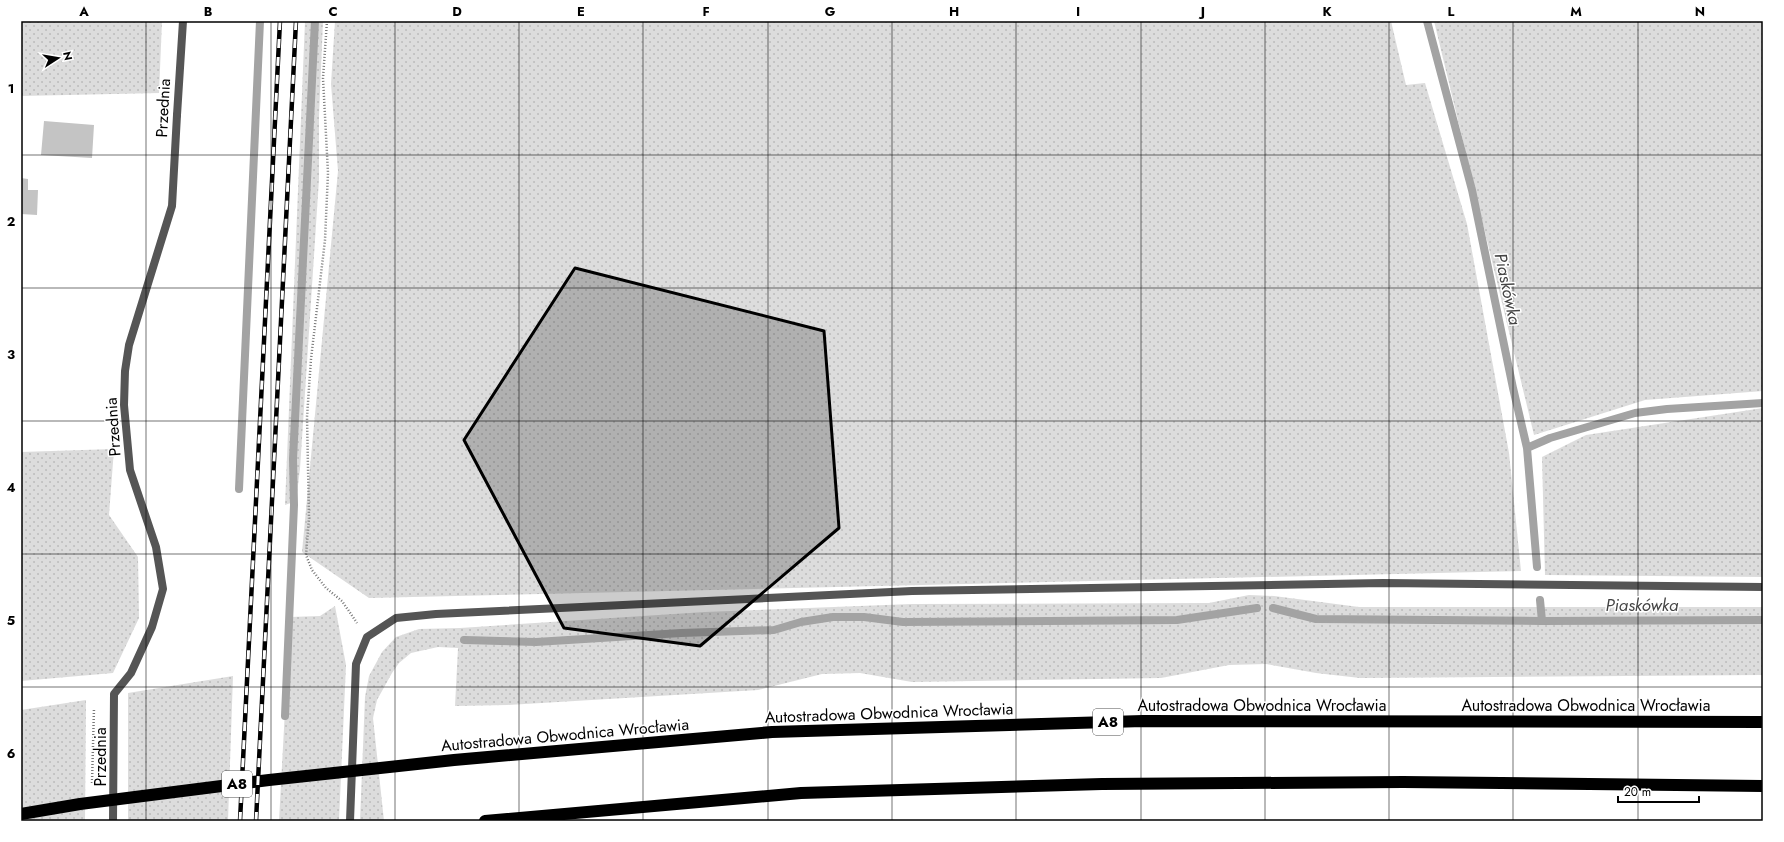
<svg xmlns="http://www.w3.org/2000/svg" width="1784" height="842" viewBox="0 0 1784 842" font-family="Jost,sans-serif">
<defs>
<pattern id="green-dots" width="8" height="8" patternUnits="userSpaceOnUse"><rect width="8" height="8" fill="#dcdcdc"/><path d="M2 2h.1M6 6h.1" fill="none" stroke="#bbb" stroke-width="1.8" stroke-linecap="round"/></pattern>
</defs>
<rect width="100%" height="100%" fill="#fff"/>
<path fill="url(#green-dots)" d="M21,21H162L159,93L21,96Z
M305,21H323L319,116V179L300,469L296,501L285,505Z
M335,21H1391L1406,85L1425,83L1467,224L1509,453L1521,571L369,598L302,552L338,171L331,84Z
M1434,21H1763V391L1645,400L1534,435Z
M1763,408V577L1545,575L1542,457L1586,435Z
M114,449L109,515L138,557L139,618L113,673L21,681V452Z
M1249,595L1274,596L1359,607H1763V675L1360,678L1316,673L1266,664L1229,665L1161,678L912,682L860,673L822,674L758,690L507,705L455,706L458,648L438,647L411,653L399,663L392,673L377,700L373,718L384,821H360L365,697L369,676L382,652L396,637L419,629L460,628L705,612L912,604L1209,603Z
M335,606L346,665L339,821H279L290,617L320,616Z
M233,676L228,821H128V693Z
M86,700L85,821H21V710Z"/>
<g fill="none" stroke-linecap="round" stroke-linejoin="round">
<path stroke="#a3a3a3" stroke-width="8" d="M1427,21L1472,190L1513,388L1527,448L1537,567
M1527,448L1550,438L1635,413L1667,409L1763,403
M239,489L260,21
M1540,600L1542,621
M1273,608L1316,619L1542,621L1763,620
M464,640L536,642L681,633L774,630L801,622L833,617H864L903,622L1177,620L1257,608
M285,716L294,505L293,459L315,21"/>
</g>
<path fill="#c4c4c4" d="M44,121L94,125L92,158L41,155Z
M21,178L28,179V190H38L37,215L21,214Z"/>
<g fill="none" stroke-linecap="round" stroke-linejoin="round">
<path stroke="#777" stroke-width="2.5" stroke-dasharray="1 2" stroke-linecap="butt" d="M327,21L323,78L328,173L325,240L311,359L307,417L309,518L306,555L312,570L326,588L342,601L357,623
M92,783L94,708"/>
<path stroke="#555" stroke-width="8" d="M113,821L114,694L131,673L152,627L163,589L156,547L130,470L124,405L125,371L129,345L172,206L177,115
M350,821L356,664L367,637L396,618L436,614L912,591L1383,583L1763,587"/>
<path stroke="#555" stroke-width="8" d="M177,115L183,21"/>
<path stroke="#000" stroke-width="12" d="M21,814L80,804L269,780L454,760L772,732L1143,721L1763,722
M485,821L801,793L1102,784L1403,782L1763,786"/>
<g stroke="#000" stroke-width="4.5">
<path id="rail" d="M240,821L280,21
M256,821L296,21"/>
</g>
<use href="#rail" stroke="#fff" stroke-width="3" stroke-dasharray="9" stroke-linecap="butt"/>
</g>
<path fill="#000" fill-opacity="0.2" stroke="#000" stroke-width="3" stroke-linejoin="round" d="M575,268L824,331L839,528L700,646L564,628L464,440Z"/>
<path fill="none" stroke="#000" stroke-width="1" stroke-opacity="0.55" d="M146,21V821M271,21V821M395,21V821M519,21V821M643,21V821M768,21V821M892,21V821M1016,21V821M1141,21V821M1265,21V821M1389,21V821M1513,21V821M1638,21V821M21,155H1763M21,288H1763M21,421H1763M21,554H1763M21,687H1763"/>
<g text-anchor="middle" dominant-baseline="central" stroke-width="3" stroke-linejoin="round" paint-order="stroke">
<g fill="#fff" stroke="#4c4c4c" stroke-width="1">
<rect x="1093" y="709" width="30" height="26" rx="3"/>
<rect x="222" y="771" width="30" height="26" rx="3"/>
</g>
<g font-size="15" font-weight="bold" fill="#000">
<text x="1108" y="722">A8</text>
<text x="237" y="784">A8</text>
</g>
<g font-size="16" fill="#000" stroke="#fff">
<text transform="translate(163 108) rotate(-87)">Przednia</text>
<text transform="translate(113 427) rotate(-94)">Przednia</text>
<text x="1262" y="705">Autostradowa Obwodnica Wrocławia</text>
<text x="1586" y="705">Autostradowa Obwodnica Wrocławia</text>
<text transform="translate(889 713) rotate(-2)">Autostradowa Obwodnica Wrocławia</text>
<text transform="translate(565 735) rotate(-5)">Autostradowa Obwodnica Wrocławia</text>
<text transform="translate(100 757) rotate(-90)">Przednia</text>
</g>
<g font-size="17" font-style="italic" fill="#444" stroke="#fff">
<text transform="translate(1508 289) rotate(78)">Piaskówka</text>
<text x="1642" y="605">Piaskówka</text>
</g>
</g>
<rect width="1784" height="842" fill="none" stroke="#ffffff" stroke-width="44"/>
<g transform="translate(58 58) rotate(78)" stroke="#ffffff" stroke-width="3" paint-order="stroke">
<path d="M0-3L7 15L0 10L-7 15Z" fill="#000000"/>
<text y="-6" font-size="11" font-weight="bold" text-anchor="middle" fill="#000000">N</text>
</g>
<path d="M1618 796v6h81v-6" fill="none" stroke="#000000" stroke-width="2"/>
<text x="1624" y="796" font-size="12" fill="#000000" stroke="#ffffff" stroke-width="3" paint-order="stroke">20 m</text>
<rect x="22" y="22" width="1740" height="798" fill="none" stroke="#000" stroke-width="1.5"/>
<g font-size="13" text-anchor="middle" font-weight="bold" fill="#000">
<text x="84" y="16">A</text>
<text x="208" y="16">B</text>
<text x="333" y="16">C</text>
<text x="457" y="16">D</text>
<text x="581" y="16">E</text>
<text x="706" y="16">F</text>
<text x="830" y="16">G</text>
<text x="954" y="16">H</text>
<text x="1078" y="16">I</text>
<text x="1203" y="16">J</text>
<text x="1327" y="16">K</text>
<text x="1451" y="16">L</text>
<text x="1576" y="16">M</text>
<text x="1700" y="16">N</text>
<text x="11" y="93">1</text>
<text x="11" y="226">2</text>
<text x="11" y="359">3</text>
<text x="11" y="492">4</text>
<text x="11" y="625">5</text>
<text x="11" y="758">6</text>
</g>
</svg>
